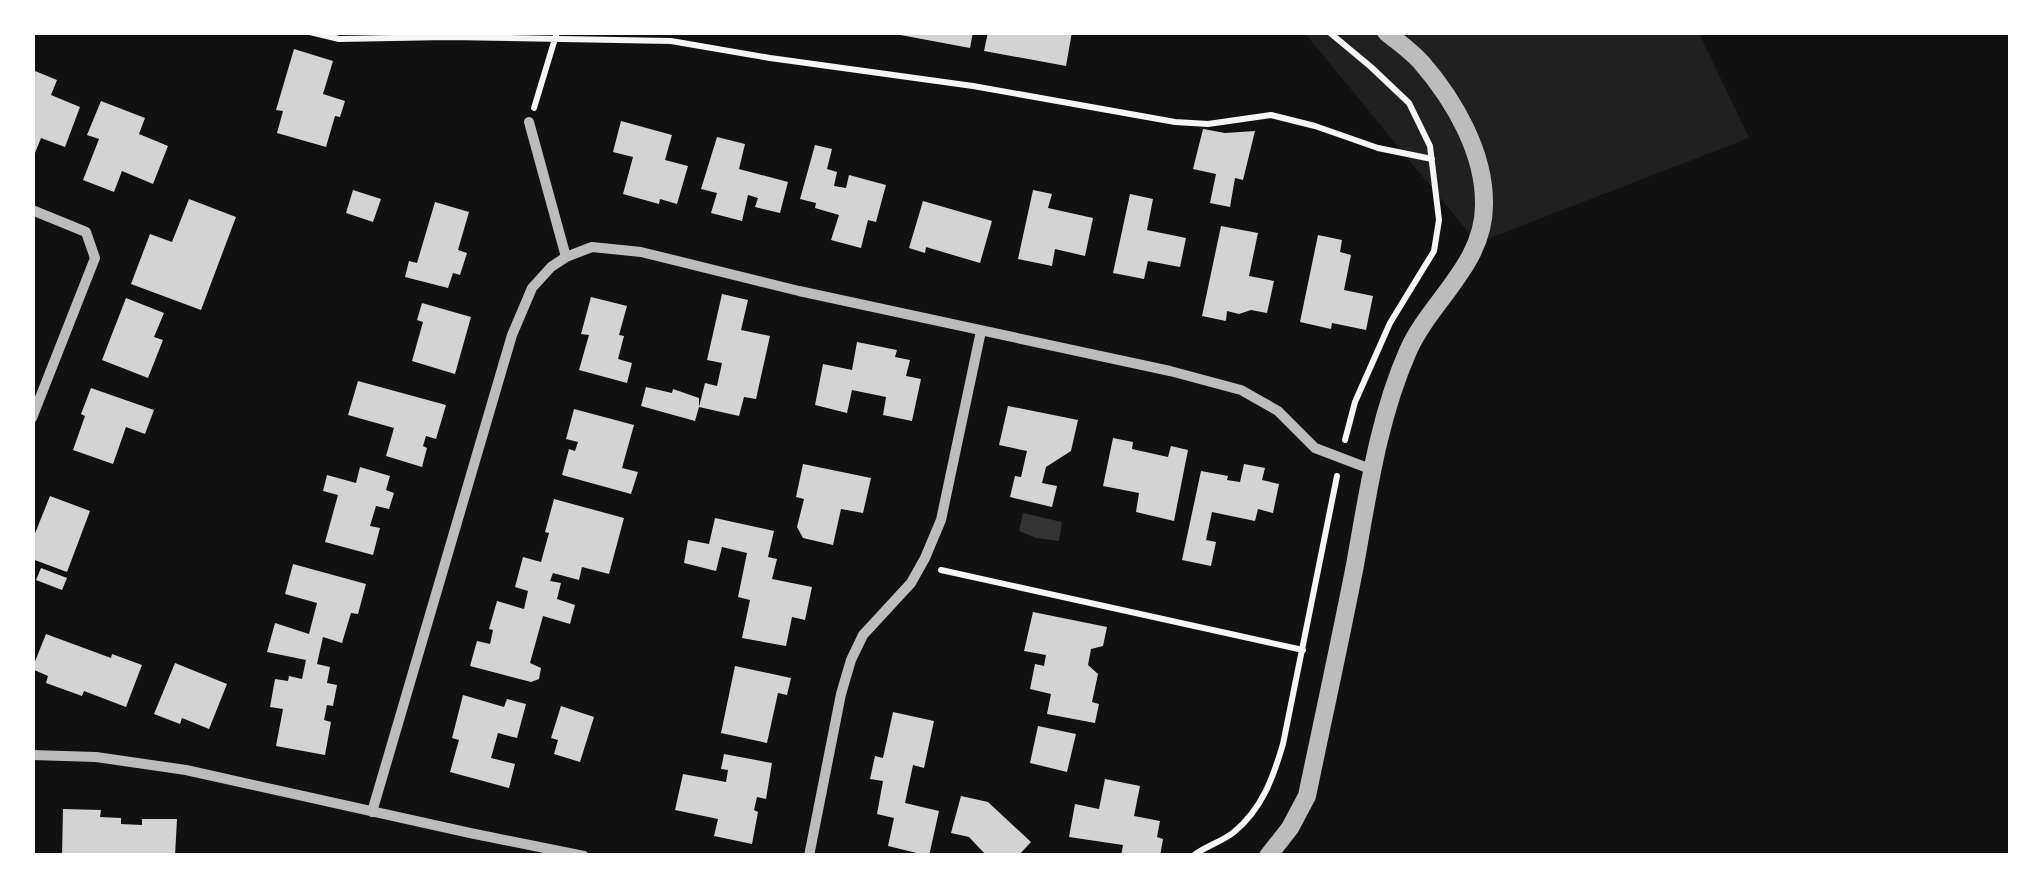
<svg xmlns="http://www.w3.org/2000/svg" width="2043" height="888" viewBox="0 0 2043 888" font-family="'Exo 2',sans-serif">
<rect width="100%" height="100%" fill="#111"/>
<path fill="#202020" d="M1305,33H1699L1749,138L1477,243Z"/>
<path fill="#333" d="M1023,513L1062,522L1059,541L1036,538L1019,531Z"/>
<path fill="#d3d3d3" d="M895,32H973L970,48L895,34Z
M988,32H1072L1066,66L984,51Z
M294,49L333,61L323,94L345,101L340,117L335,116L326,147L277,133L283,111L276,110Z
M35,71L57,80L51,95L80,107L65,147L41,138L33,158L32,78Z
M101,101L145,118L139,134L168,146L153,184L122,171L114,192L83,180L99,139L87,135Z
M621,121L672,135L665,160L688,166L677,204L660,199L659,204L623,194L633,157L613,152Z
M1203,129L1225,133L1255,131L1243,180L1235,178L1230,207L1210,203L1216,174L1193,169Z
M717,137L745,144L739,169L788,182L780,213L755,207L758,198L748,195L742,221L711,213L717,193L701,189Z
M815,145L832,149L827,169L837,172L834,186L846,188L849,175L886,185L876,222L868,220L861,248L831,240L839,215L815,208L816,203L800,199Z
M353,190L381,199L373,222L346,213Z
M1033,190L1052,194L1048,208L1093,218L1085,256L1055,249L1052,266L1018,259Z
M1130,194L1153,199L1147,230L1186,238L1180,267L1148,261L1144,279L1113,273Z
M189,199L236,217L201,310L131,284L150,234L172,242Z
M923,201L992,221L980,263L926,247L925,253L909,248Z
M435,202L469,212L458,250L467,253L460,275L453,273L448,288L405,277L409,261L417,263Z
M1221,226L1258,233L1249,276L1274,281L1267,313L1251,310L1239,314L1227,311L1226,321L1202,316Z
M1318,235L1342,240L1340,252L1351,255L1344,290L1373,296L1366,330L1332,323L1331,329L1300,322Z
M722,294L748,300L741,330L770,336L756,399L744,397L739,416L699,407L695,421L641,406L646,387L672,393L673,389L699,398V407L705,383L717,386L722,363L707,360Z
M591,297L627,306L619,335L624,336L618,359L632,363L627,383L579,370L589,335L581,334Z
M126,298L164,313L154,337L163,340L148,378L102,360Z
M422,303L471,317L455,374L412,361L423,322L417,320Z
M857,342L897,350L895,357L910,360L906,376L921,379L912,421L883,415L886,397L852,390L847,413L815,405L823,364L852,370Z
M358,381L446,405L436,439L426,436L423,446L427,448L422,467L386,456L394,428L348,415Z
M91,388L154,410L145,434L126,427L113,464L73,450L85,416L81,414Z
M1008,406L1078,420L1071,451L1046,467L1042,483L1057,486L1052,507L1010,497L1015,476L1021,477L1027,451L999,445Z
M574,409L634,425L622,468L638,472L631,494L562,475L569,449L575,451L578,442L566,439Z
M1113,438L1133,442L1132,449L1168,457L1171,446L1188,450L1174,521L1136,512L1139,493L1103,486Z
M803,464L871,478L863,513L841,509L833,545L803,538L797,527L804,499L796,497Z
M1244,464L1265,468L1262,480L1279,484L1273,513L1258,509L1255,521L1212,512L1206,540L1216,542L1211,566L1182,560L1201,471L1228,476L1227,480L1240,482Z
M360,467L390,476L386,490L394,493L389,509L376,506L370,526L380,528L373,555L325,542L338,495L323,491L327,475L356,483Z
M50,496L90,511L67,572L32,559V541Z
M554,499L624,518L609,574L582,567L579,580L553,573L550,581L561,583L557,599L575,605L570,624L543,616L530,663L541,668L539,679L531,682L470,666L477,641L490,644L493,630L489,629L497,601L524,609L528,591L515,587L523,557L541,562L549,533L545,532Z
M715,518L774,531L768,557L777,559L772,579L812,587L805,620L792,617L786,646L742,638L750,600L738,597L747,553L722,547L716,571L684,563L688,540L709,544Z
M293,564L366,584L358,614L351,613L342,643L323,637L317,664L330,667L327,683L337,685L333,706L327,705L324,720L331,722L325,755L276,746L283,709L270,707L275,679L288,681L289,676L302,679L306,660L267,652L275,623L309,634L317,603L285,594Z
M41,568L67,578L62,590L36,580Z
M1033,612L1107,627L1103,646L1091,649L1088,665L1098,674L1092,702L1099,704L1095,723L1047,714L1051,694L1030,689L1035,664L1044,666L1046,655L1024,651Z
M46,634L111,658L112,654L142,665L126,707L84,691L82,696L46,683L48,676L32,669Z
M175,663L227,684L209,729L182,718L180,724L154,714Z
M735,666L791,678L787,695L778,693L767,743L721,733Z
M463,695L504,707L507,699L526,704L517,738L498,733L491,758L515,764L509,788L450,772L459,740L452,738Z
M561,706L594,717L580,762L554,754L558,740L551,738Z
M893,712L934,721L924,768L913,765L905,803L939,811L929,856L888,846L894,818L877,814L883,781L870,779L875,756L883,758Z
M1038,726L1076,734L1067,772L1030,763Z
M724,754L772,763L766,799L757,797L754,810L758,812L752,844L714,836L718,819L675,810L683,774L726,782L728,770L721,769Z
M1105,779L1140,786L1134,816L1160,821L1157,837L1163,839L1160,856H1121L1123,845L1069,837L1075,804L1099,809Z
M961,796L988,802L1031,842L1018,856H987L969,837L951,833Z
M63,809L101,810L100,817L121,818V824L142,825V819H177L175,856H62Z"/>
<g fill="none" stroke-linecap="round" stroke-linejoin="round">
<path stroke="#f5f5f5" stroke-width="6" d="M310,32L339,39L448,37L671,41L770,58L973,86L1175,122L1208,124L1271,115L1315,126L1378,148L1432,159
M1329,32L1371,67L1409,103L1430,146L1439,220L1434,251L1390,323L1355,402L1345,440
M534,108L557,32
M941,570L1303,650
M1193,856C1205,846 1222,842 1234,832C1262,809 1273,778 1283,744L1337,476"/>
<path stroke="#bcbcbc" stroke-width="10" d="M529,122L566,257
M32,210L86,232L95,258L32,418
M32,755L96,757L186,770L470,833L584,856
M372,812L512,335L532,288L551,267L566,257L592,247L641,252L799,291L1170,371L1241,390L1278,411L1315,448L1373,470
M809,856L841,694L851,660L863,635L911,583L925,558L941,520L981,331"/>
<path stroke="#bcbcbc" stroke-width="18" d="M1268,856L1290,828L1307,796C1323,719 1340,642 1355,565C1368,493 1378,419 1408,351C1430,301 1484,265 1484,205C1485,153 1454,100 1421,62C1411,51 1398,42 1386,32"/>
</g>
<rect width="2043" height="888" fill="none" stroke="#ffffff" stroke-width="70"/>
</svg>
